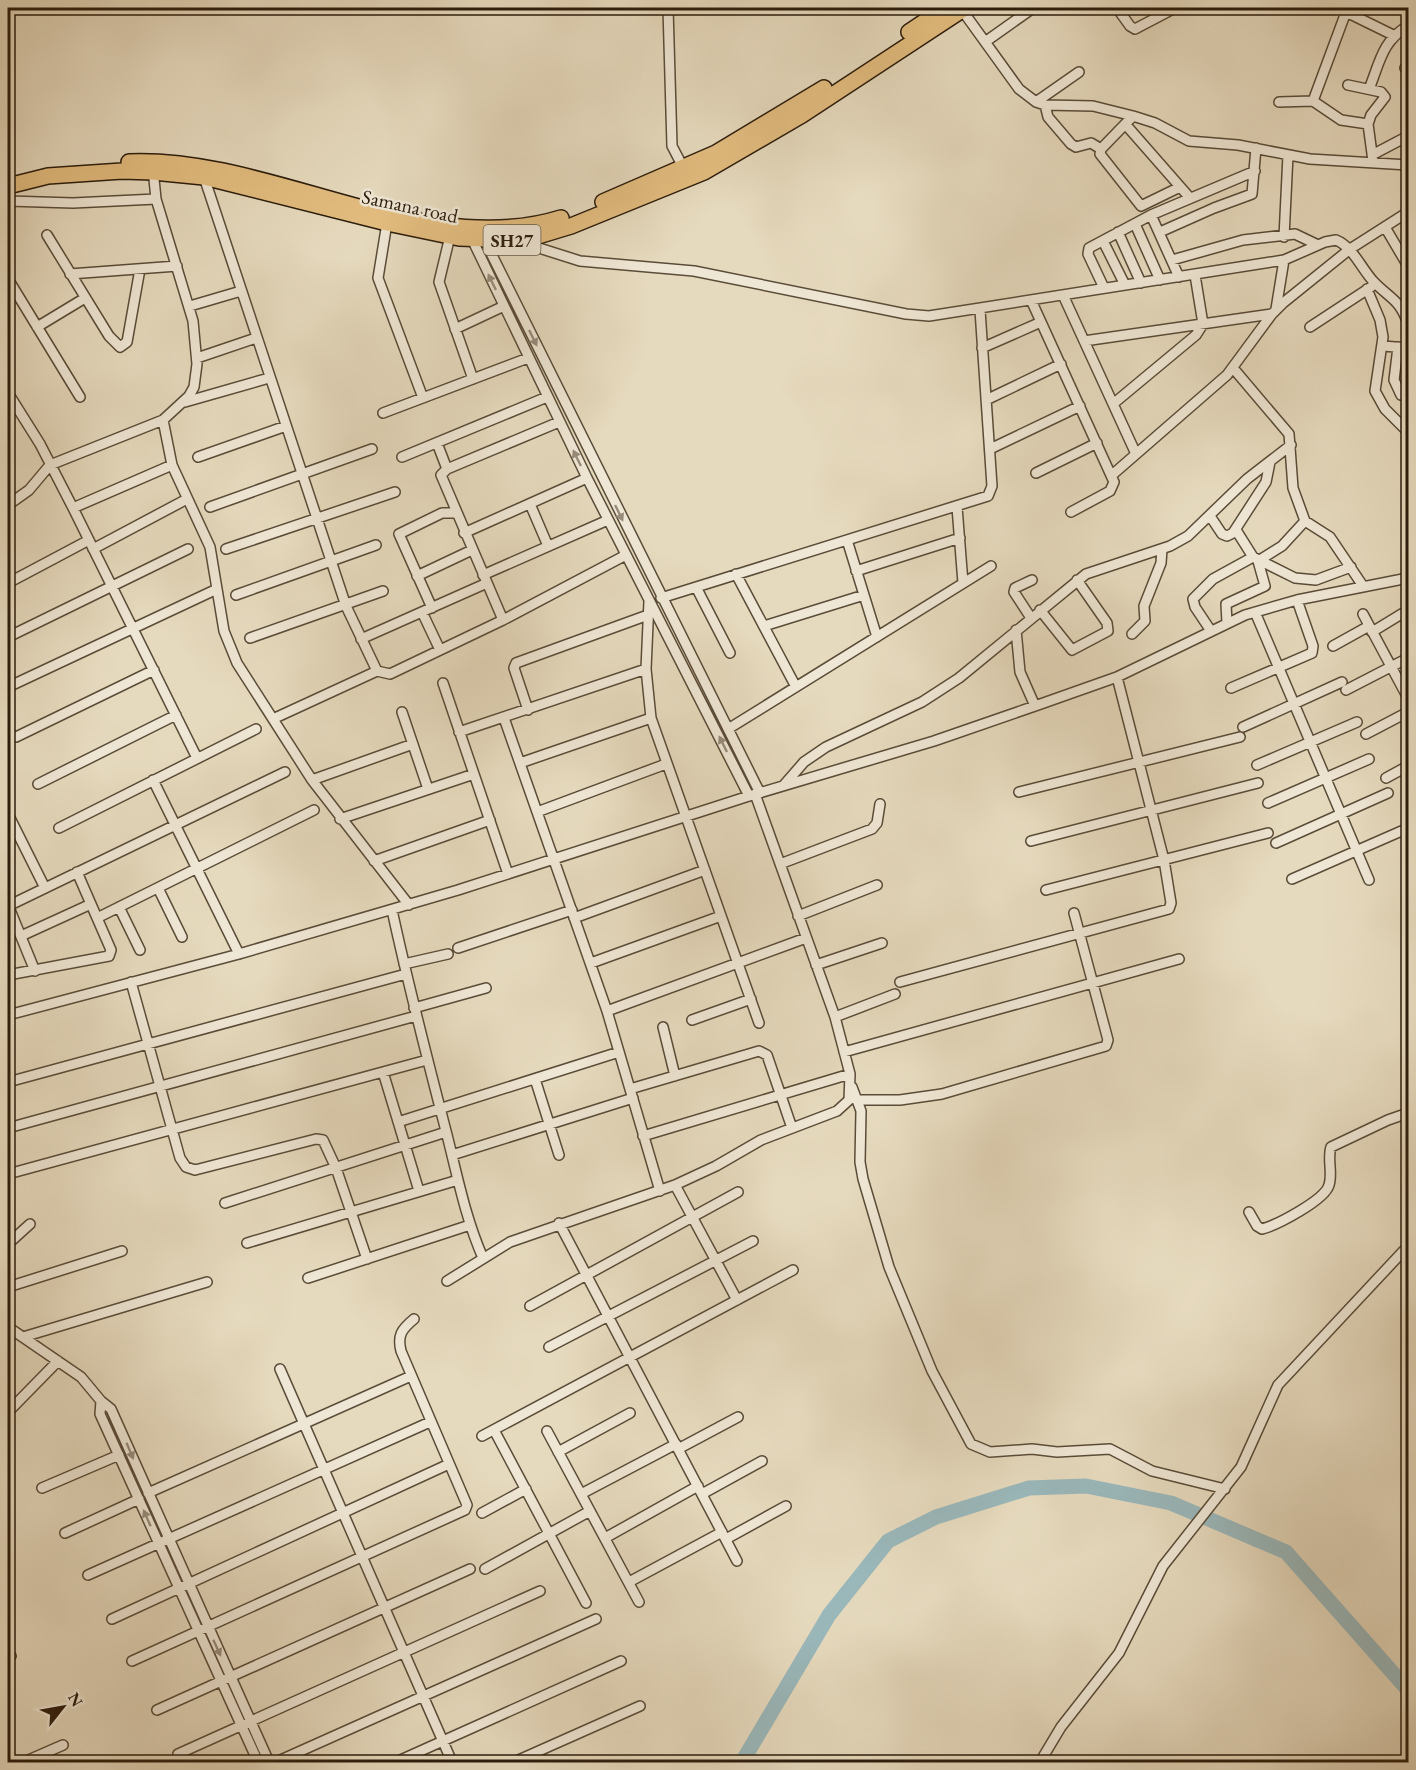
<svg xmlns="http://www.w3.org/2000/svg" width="1416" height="1770" viewBox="0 0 1416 1770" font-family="'EB Garamond',serif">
<rect width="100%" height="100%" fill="#e6dabe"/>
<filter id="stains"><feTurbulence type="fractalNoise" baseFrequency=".00333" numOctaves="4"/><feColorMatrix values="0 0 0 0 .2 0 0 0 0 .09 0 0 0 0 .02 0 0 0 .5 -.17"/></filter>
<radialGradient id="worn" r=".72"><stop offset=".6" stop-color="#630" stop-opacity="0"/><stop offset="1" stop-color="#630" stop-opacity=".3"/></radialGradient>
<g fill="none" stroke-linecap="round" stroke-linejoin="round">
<path stroke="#9ab8bb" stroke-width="15" d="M742,1762L829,1615L888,1541L936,1517L1029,1488L1086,1486L1171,1503L1286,1552L1408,1690"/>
<g stroke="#5a4c38" stroke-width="12">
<path id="street" d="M668,8L672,146L684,169
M1117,8L1130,26L1135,29L1175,8
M1338,8L1393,35
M962,10L1019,89L1036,102L1045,105L1093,106L1133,116L1155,123L1189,141L1238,145L1310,159L1408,165
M985,42L1033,8
M1405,68L1408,73
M1348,85L1381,92L1385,97L1371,115L1368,124L1373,161
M1369,89C1380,62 1382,41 1408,26
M1313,101L1346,12
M1036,102L1079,72
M1279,102L1313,101L1341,120L1368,124
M1045,105L1048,117L1071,144L1076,147L1091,143L1101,149
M1133,116L1101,149L1100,154L1141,206L1180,187
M1126,125L1190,198
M1372,155L1408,136
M204,177L346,606L377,671L390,674L503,620L626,555
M8,201L73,203L156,199
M1151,215L1179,277
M387,223L378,278L423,398
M1135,224L1160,280
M1385,227L1408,266
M451,232L439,282L473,379
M1118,232L1141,283
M1160,232L1214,208L1252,194L1256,148
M47,235L109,336L120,347L127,342L140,269
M471,237L587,478L749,796
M483,237L760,793
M1284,237L1288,155
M517,241L580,261L694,271L906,314L929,316L1284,260L1325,242L1336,240C1353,247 1361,268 1373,281C1389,298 1400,299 1408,324
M1103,241L1125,285
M1172,260L1243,240L1295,234L1318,245
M70,274L177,266
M8,279L80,397
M1104,288L1088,254L1089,248L1151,215L1255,171
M1367,289L1380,320L1383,337L1375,391L1385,409L1408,432
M1063,295L1136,454
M1031,300L1114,482L1110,491L1071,512
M190,306L241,291
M1276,309L1284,260
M37,327L85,298
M1310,327L1371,287
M455,329L504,306
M1084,341L1272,314
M1383,346L1408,348
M1398,347L1394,380L1401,395
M982,348L1041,322
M197,358L256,338
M1233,368L1289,434L1293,488L1305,521L1330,537L1363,586
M8,393L40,444L73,508L197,758
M986,400L1061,364
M185,402L269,378
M1113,404L1196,335L1203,324L1195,275
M383,413L528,358
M163,420L172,465L210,547L224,631L237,663L312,780L409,905
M437,443L447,469
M990,449L1080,406
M198,457L286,426
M402,457L547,397
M1036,473L1097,443
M1112,475L1227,375L1272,314L1283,303L1350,249L1408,212
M530,504L548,546
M8,505L29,490L50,465L163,420L189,396L194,387L197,364L193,321L156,199L153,169
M210,507L372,449
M957,507L963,583
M73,508L172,465
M1210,516L1222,534L1227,536L1233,533L1266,482L1270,462
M1236,530L1253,557L1295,578L1316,580L1351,567
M464,533L587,478
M847,540L877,637
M93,549L187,499
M226,549L395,492
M856,571L960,538
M736,574L796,687
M483,575L608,520
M417,576L472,550
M8,583L89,540
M696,587L730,653
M236,595L376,545
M661,598L988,496L992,486L980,310
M649,601L646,669L651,718L759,1023
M432,608L399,534L442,513H456
M1040,610L1072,650L1108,631L1107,623L1077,580
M422,612L440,650
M1255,612L1369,880
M1363,614L1408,698
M1031,618L1014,592L1015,588L1032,580
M503,620L441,475L447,469L559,422
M1227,623L1226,604L1265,586L1258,561L1282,546L1305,521
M764,626L864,595
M1016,630L1020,672L1035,706
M1211,631L1195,607L1193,599L1213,579L1253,557
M1372,632L1408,610
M1132,634L1145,621L1144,606L1161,563L1162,549
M8,637L188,549
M250,638L383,591
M361,639L487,583
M1333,646L1369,626
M443,683L508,874
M8,687L217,589
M1231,688L1312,653L1313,646L1297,600
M1346,690L1408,658
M528,710L514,668L516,663L648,615
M402,712L428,789
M275,718L377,671
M504,718L607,1011L660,1191
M1243,727L1342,682
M728,729L991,566
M459,732L646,669
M1366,734L1408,712
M16,737L154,670
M520,763L651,718
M1257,765L1357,722
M1386,778L1408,766
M153,780L239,954
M312,780L413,744
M38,784L176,715
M784,785L804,762L826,747L922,702L959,678L1086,574L1170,546L1188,536L1247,479L1291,445
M1019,792L1240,737
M1268,803L1369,759
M537,812L666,764
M8,814L45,888
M340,819L474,774
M59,828L256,729
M1031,841L1258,783
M1276,843L1388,793
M374,861L490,820
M780,864L872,829L877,823L880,804
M1292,879L1406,829
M158,888L182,937
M1046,890L1268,833
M8,905L35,971
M8,906L285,772
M119,907L140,950
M392,910C408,984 427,1058 446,1131C457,1174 465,1217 483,1258
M798,916L877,885
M97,918L314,810
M574,918L705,870
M21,936L91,904
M458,948L572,910
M591,963L721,916
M404,964L448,954
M816,965L882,943
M8,975L109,956L111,950L77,872
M131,982L180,1158L186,1167L195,1170L316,1139L323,1140L336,1168L367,1259
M900,982L1169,909L1171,903L1164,860L1117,677
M414,1008L486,988
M607,1011L806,938
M8,1015L239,954L458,890L749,796L934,741L1035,706L1117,677L1245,615L1297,600L1408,578
M835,1017L895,994
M692,1020L751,999
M663,1027L675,1076
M844,1052L1179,959
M383,1072L419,1191
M535,1079L559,1155
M8,1082L406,974
M852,1087L861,1111L860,1162L863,1179L889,1267L932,1371L971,1444L990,1452L1032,1449L1057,1452L1110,1449L1152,1471L1225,1489
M630,1089L759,1051L767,1055L792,1128
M858,1100H900L942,1094L1106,1046L1108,1040L1074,913
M398,1122L619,1052
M8,1128L416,1016
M643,1136L850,1074
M452,1155L633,1098
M8,1174L427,1060
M675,1185L737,1300
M225,1203L446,1132
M1249,1212L1257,1226L1262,1229C1277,1225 1325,1200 1329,1185C1333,1173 1327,1159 1331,1147L1388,1120L1408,1113
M559,1223L737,1561
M247,1243L458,1180
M8,1244L30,1224
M308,1278L470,1225
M447,1281L510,1242L675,1185L716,1166L761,1140L837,1111L849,1100L850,1074L835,1017L755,794
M8,1287L122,1251
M530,1306L738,1192
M8,1327L81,1377L101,1401L111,1409L269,1762
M23,1337L207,1282
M549,1347L753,1241
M280,1369L452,1762
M101,1401L100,1414L258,1762
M8,1412L58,1361
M494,1430L586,1603
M547,1431L639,1602
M482,1436L793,1270
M678,1449L738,1417
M558,1452L630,1413
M42,1488L119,1455
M148,1493L411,1376
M581,1494L676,1444
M702,1494L762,1461
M482,1513L526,1489
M65,1533L139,1499
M605,1538L698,1486
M726,1539L786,1506
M485,1569L590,1511
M88,1575L430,1422
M629,1582L722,1532
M112,1619L449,1464
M8,1658L11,1656
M132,1661L465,1510L467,1505L401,1351C397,1335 402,1329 414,1319
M157,1710L470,1569
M178,1754L540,1591
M24,1762L63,1745
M276,1762L596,1619
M396,1762L621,1661
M514,1762L640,1706
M1040,1762L1061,1727L1119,1653L1163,1566L1241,1467L1278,1385L1408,1246"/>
</g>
<g stroke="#2b1c0c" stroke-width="18">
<path id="primary" d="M909,32L945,8
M129,162C272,156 423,261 561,218
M8,186L48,176L122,171L153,172L204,177L387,223L459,238L515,240L538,236L571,226L704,172L802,115L965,8
M603,202L716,153L824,88"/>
</g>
<use href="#street" stroke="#efe7d5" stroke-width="9"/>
<use href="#primary" stroke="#e3bd7f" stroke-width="15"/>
</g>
<defs><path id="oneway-solid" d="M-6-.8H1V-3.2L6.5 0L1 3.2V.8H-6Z" transform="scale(1.5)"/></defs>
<g fill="#978c7b">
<use href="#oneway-solid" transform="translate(492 282) rotate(-116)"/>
<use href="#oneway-solid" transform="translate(533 338) rotate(64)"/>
<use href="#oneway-solid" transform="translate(577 458) rotate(-116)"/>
<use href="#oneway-solid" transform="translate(619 513) rotate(64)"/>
<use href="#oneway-solid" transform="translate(723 744) rotate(-116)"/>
<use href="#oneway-solid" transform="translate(130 1451) rotate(67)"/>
<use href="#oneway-solid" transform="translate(147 1518) rotate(-114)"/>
<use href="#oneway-solid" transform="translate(217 1648) rotate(65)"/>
</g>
<g text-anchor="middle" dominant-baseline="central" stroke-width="5" stroke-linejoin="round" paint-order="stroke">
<rect fill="#efe7d5" stroke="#665948" stroke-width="1.5" x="483.5" y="225" width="57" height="30" rx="4.5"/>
<g font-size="18" font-weight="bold" fill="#2b1c0c">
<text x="512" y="240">SH27</text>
</g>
<g font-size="20" fill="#2b1c0c" stroke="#efe7d5">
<text transform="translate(410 206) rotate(12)">Samana road</text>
</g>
</g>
<rect width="1416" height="1770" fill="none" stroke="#e6dabe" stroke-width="30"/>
<rect x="9" y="9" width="1398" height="1752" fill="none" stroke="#2b1c0c" stroke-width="3"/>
<rect x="15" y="15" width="1386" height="1740" fill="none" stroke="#2b1c0c" stroke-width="1.5"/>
<g transform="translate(63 1707) rotate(59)" stroke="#efe7d5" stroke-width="4.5" paint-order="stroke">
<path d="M0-4.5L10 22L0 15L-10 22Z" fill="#2b1c0c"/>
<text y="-9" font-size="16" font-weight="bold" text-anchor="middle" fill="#2b1c0c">N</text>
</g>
<rect width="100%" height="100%" filter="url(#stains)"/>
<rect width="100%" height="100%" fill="url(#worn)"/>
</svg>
